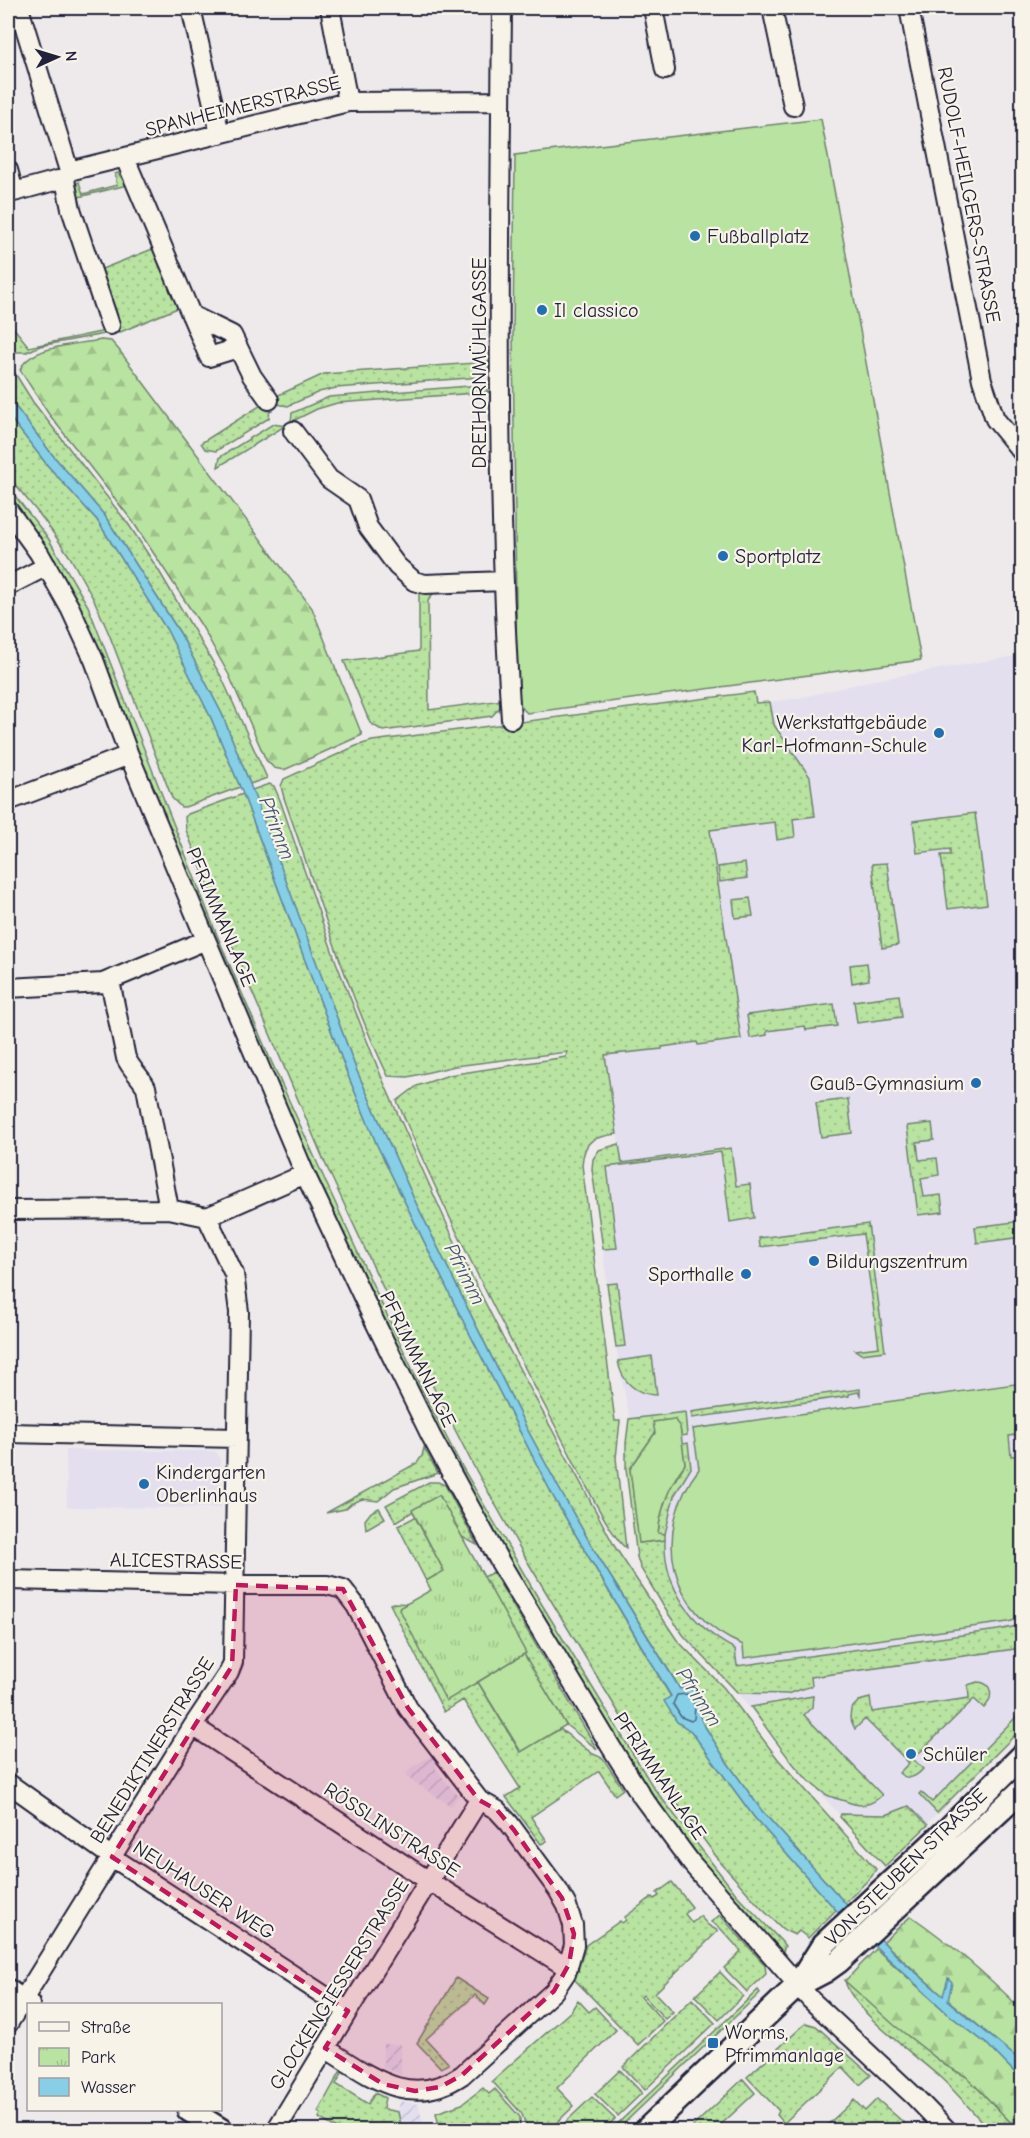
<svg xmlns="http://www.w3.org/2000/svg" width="1030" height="2138" viewBox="0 0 1030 2138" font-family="'Comic Neue',sans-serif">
<defs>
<pattern id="industrial-furrows" width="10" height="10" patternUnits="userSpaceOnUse" patternTransform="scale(1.5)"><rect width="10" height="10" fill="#e3dfef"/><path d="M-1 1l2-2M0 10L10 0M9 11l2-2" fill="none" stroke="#c2bfce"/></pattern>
<pattern id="grass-dots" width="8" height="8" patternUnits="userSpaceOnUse" patternTransform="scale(1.5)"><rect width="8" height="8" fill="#b9e3a0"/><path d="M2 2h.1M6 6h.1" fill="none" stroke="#9fc28b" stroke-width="1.8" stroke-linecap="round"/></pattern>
<pattern id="forest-firs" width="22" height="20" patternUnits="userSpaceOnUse" patternTransform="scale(1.5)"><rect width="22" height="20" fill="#b9e3a0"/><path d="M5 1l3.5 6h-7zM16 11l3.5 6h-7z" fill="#9fc28b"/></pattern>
<pattern id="park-tufts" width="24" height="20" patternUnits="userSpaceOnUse" patternTransform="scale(1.5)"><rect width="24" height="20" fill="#b9e3a0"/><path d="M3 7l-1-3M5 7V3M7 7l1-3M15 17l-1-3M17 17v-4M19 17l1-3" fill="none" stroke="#9fc28b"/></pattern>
</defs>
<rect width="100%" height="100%" fill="#eeeaeb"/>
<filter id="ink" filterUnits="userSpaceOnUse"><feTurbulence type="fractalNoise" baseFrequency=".0167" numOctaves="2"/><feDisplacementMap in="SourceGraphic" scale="12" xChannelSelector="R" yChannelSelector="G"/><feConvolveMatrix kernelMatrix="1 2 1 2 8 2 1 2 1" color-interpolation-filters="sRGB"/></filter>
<g filter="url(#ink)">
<path fill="#e3dfef" d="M1022,655V1728L885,1866L812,1784L729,1683L642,1559L630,1469L655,1433L652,1416L630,1419L619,1367L607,1284L592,1163L595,1153L599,1150L619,1144L605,1055L740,1036L710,830L815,816L810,777L774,725L770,702L799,698L869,681Z
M66,1450L214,1451L218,1454L220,1460L221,1508L67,1507Z"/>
<path fill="url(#industrial-furrows)" d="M433,1755L437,1761L436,1769L458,1796L451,1806L405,1776L412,1767Z
M383,2044H401V2074L383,2068Z
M400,2101L418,2104L425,2130H402L398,2112Z"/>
<path fill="url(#grass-dots)" stroke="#6e826e" stroke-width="1.5" d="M118,173L127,185L75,198L77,183L79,182L83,194L117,185L115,174Z
M155,248L180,307L118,333L97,271Z
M8,321L29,347L105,331L104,334L40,346L27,352H8Z
M8,362L33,402L129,525L159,571L221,676L267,778L250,784L222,714L180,633L105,516L51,453L8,397Z
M489,362V369L482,377L336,388L319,392L288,406L277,404L272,398L324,374Z
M482,385L489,392L337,403L317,409L291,422L292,413L329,397Z
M266,402L270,408L269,418L216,451L205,449L201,443Z
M8,415L48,466L97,520L167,630L211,718L240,787L185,807H181L172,798L109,634L95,602L70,557L44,520L8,476Z
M273,424L285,426L218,467L220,457Z
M8,487L48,538L88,606L217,935L268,1054L357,1251L424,1394L461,1465L541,1603L653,1787L736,1894L782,1942L785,1946L782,1954L728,1898L647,1792L455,1468L311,1172L164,820L104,665L23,518L8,501Z
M419,589L434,592L428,601L429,710L502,700V705L492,716L383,731L370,723L344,661L419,651Z
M754,692L756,703L770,702L774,725L810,777L815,816L793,819L795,837L777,840L775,822L710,830L741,1039L698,1045L697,1042L662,1047V1049L605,1055L617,1134C594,1137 584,1139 582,1165L615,1421H620L616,1458L626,1548C611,1538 578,1470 568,1450C507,1335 448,1220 397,1101L417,1086L449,1075L566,1057L567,1052L455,1066L408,1077L388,1076C345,987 317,891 284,798L281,786L284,779L356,746L372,741Z
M269,784L274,786L280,800L336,962L381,1076L419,1162L460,1253L503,1338L615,1547L677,1640L724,1688L778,1759L876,1869L872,1876L845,1903L762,1811L727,1762L702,1722L700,1711L702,1705L681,1690L596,1553L562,1494L526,1427L414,1199L356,1069L252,790Z
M243,794L347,1073L377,1145L457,1309L554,1498L671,1697L682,1724L691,1731L754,1817L836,1910L808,1938L799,1931L795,1935L784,1930L762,1909L721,1863L657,1776L529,1564L473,1465L385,1292L325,1163L227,933L186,830L185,817L188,814Z
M975,813L987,904L948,909L941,855H950V849L917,853L913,821Z
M745,863L747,878L720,882L718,867Z
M887,863L898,945L882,948L872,864Z
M750,898L753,916L735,918L733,900Z
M867,963L869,980L852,983L850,965Z
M899,995L902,1017L857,1023L854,1001Z
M834,1004L837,1026L806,1030L805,1026L767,1031V1035L750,1038L747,1015Z
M848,1099L852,1133L821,1137L816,1103Z
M932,1123L934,1140L917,1142L919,1160L937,1158L939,1175L921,1178L924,1197L941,1195L943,1212L918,1215L907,1126Z
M619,1144L622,1163L731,1148L736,1186L750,1184L754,1218L730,1222L721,1152L607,1167L617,1248L603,1249L592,1169L593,1159L599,1150Z
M1022,1221V1237L977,1243L975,1227Z
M868,1224L885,1351L861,1354L855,1350L879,1347L863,1234L760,1247L759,1238Z
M617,1283L625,1346L616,1347L607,1284Z
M652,1356L657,1395C636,1395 621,1381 618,1361Z
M860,1389V1395L858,1392L849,1394V1396L692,1418L691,1412Z
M685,1412L687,1435L681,1436L680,1427L655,1433L630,1469L640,1543L665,1540C663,1588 694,1628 735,1649L737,1666L998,1630L1022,1625V1648L811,1677L812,1686L787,1694L738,1693L684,1636L667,1612L640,1567L637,1557L626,1469V1443L629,1419Z
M688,1443L691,1468L674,1496L665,1534H658L660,1518L667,1493L685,1464L682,1444Z
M424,1448L438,1473L394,1488L378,1501L362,1499L351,1504L345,1509L326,1513L417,1463L422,1456Z
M429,1482H438L445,1485L477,1545L462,1537L439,1495L396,1522L386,1505Z
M379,1508L385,1518L366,1529L365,1520L371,1512Z
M415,1517L444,1571L426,1581L398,1526Z
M493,1572L597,1749L566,1725L524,1655L513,1661L480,1579Z
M393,1603L414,1604L463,1690L478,1682L520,1752L560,1729L593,1754L603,1758L623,1789L615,1795L599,1771L531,1817L547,1841L541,1844L506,1797L520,1788L463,1700L444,1712L390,1604Z
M977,1682C993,1682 994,1698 984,1708L974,1699L913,1759L923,1769C916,1777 908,1781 899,1773L909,1763L865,1719L855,1729L850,1718L851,1709L859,1701L870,1698L872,1712L969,1698L968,1685Z
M813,1696L812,1707L804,1715L882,1795C870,1807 860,1807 845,1801C839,1799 833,1798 827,1795C800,1780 770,1732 751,1707Z
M1022,1711V1728L937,1813L919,1794L921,1792L932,1802Z
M909,1806L928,1825L885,1866L840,1817L841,1814L886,1815Z
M672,1882L692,1907L685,1914L692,1923L700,1916L708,1925L718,1931L655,1993L673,2012L665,2019L643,1995L641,1997L663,2021L638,2045L575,1980L586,1945L620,1921L622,1923L626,1920L625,1917L652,1897L654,1899L659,1896L657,1893Z
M720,1915L765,1965L766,1974L747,1992L724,1968L741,1951L720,1928L711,1922Z
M720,1972L743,1996L719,2020L695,1996Z
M456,1978L489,1999L485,2005L475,1995L426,2039L449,2064L441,2068L417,2043Z
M845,1981L945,2065L967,2077L1018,2130H990C974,2114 959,2095 942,2079C917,2056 853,2012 845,1981Z
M758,1990L760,1993L617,2130H611Z
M692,1999L715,2023L645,2090L623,2067Z
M578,2000L589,2012L595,2007L616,2030L557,2088L574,2106L549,2130H531L526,2126L522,2114L492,2081L571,2011Z
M806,2023L816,2026L871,2075L860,2085L843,2067L784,2123L777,2115L779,2111L747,2077Z
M620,2070L642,2093L618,2116L595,2094Z
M340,2072L342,2073L336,2084L368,2104L375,2093L385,2098L383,2109L398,2112L402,2130H339L319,2118L321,2114L318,2112Z
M743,2079L755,2093L715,2130H689Z
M483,2088L489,2094L495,2089L520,2117V2125L515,2130H440L436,2113L462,2104Z
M592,2097L615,2119L603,2130H557Z
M877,2099L912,2130H822L854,2100L865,2111Z"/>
<path fill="url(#forest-firs)" stroke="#6e826e" stroke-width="1.5" d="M101,340L111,341L119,350L312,608L362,735L284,770L274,768L266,760L229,675L201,625L133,522L48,413L20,370C29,346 79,344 101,340Z
M911,1916C950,1943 988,1976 1022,2010V2062L943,1996L883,1942Z
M876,1949L948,2014L988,2045L1022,2080V2130H1018L967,2077L945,2065L894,2025L845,1981Z"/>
<path fill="url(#park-tufts)" stroke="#6e826e" stroke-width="1.5" d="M439,1495L526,1653L446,1701L399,1608L431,1590L426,1581L444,1571L412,1510Z"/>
<path fill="#b9e3a0" stroke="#6e826e" stroke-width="1.5" d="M821,119L921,660L527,713L517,703L513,334L515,155Z
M1022,1383V1434L1009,1436L1011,1456L1022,1455V1618L1008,1622L744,1658L743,1645C668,1615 651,1531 699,1469L693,1429Z
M674,1419L680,1427L685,1464C669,1485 661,1507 658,1533L665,1534V1540L639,1543L630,1469L655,1433L653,1422Z
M524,1654L566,1725L521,1752L478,1682Z"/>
<path fill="#86cfe7" stroke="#5e8aa2" stroke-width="1.5" d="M8,397L51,453L105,516L180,633L222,714L250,784L356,1069L414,1199L526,1427L562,1494L596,1553L680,1689L689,1685L702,1705L700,1711L702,1722L727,1762L762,1811L845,1903L898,1957L943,1996L948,1978L952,1982L948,2001L1022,2062V2080L988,2045L948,2014L836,1910L754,1817L691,1731L677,1722L664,1701L671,1696L554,1498L457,1309L377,1145L347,1073L243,794L211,718L167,630L97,520L48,466L8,415Z"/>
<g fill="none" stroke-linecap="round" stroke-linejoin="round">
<path stroke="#4a6780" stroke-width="1.5" d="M688,1694L695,1705L694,1719L691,1721L681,1717L673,1704L677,1695Z"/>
<g stroke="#22223b" stroke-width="22">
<path id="minor" d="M19,8L69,171L65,180L71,209L110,325
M191,8L220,134
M330,8L348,102
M502,8C500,244 495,482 511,719
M653,8L665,70
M772,8L793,106
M909,8L982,380L995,419L1022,452
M125,158L209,357L238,348
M8,170L14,192L58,180H65
M69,171L348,102L501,101
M191,315L232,335L252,376L269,400
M293,431L329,479L358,499L368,527L397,566L414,581L425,584L504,581
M8,510L39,553L70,608L94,660L129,755L206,940L305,1174L370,1312L431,1436L500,1562L611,1747L643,1798L692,1864L811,2000L915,2097L947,2130
M8,586L47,566
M8,801L129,755
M110,981L126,1058C131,1069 140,1076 146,1087L169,1209
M8,988L103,983L206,940
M8,1210L169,1209L207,1217L305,1174
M8,1433L237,1438
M8,1580L236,1585H327L343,1589L356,1606L408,1708L479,1800L497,1810L509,1823L558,1890L567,1906L573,1925L574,1945L566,1973L554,1991L462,2075C410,2110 370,2076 325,2048
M193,1726L429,1881L568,1968
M8,1783L112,1857L348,2011
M8,2024L193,1726L229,1672L233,1662L239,1312L234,1274L207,1217
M276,2130L348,2011L479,1800"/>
</g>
<g stroke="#22223b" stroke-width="27">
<path id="tertiary" d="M800,1984L825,1971L839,1961L1022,1790
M8,1991L28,2005
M189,2110L221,2130
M646,2130L798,1985L823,1945L945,1832L1022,1756"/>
</g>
<use href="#minor" stroke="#f7f3e8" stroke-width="18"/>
<use href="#tertiary" stroke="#f7f3e8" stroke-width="22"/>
</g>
</g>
<path fill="#c2185b" fill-opacity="0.2" stroke="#c2185b" stroke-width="4.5" stroke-dasharray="12 8" stroke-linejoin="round" d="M236,1585L343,1589L408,1708L479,1800L497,1810L514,1830L562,1898L574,1934L569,1964L554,1991L462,2075L440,2087L415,2091L383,2084L325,2048L348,2011L112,1857L232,1666Z"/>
<g fill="#1f6fb2" stroke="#f7f3e8" stroke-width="2">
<circle cx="695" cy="236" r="6"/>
<circle cx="542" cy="310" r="6"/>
<circle cx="723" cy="556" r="6"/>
<circle cx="939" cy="733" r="6"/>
<circle cx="976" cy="1083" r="6"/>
<circle cx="814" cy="1261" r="6"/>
<circle cx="746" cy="1274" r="6"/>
<circle cx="144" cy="1484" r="6"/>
<circle cx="911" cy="1754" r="6"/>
<rect x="707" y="2037" width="12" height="12" rx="3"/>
</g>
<g text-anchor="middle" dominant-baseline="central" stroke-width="4.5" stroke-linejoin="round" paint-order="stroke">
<g font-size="20" fill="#22223b" stroke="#f7f3e8">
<text transform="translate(243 106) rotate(-14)">SPANHEIMERSTRASSE</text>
<text transform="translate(969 195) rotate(79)">RUDOLF-HEILGERS-STRASSE</text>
<text transform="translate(479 363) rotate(-90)">DREIHORNMÜHLGASSE</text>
<text transform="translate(221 917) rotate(67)">PFRIMMANLAGE</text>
<text transform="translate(418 1359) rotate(64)">PFRIMMANLAGE</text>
<text transform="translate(176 1561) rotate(1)">ALICESTRASSE</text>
<text transform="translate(152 1750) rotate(-58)">BENEDIKTINERSTRASSE</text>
<text transform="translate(660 1776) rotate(56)">PFRIMMANLAGE</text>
<text transform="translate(392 1830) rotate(33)">RÖSSLINSTRASSE</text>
<text transform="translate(906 1867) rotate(-44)">VON-STEUBEN-STRASSE</text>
<text transform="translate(204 1890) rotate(33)">NEUHAUSER WEG</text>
<text transform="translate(339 1984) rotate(-58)">GLOCKENGIESSERSTRASSE</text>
</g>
<g font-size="20" fill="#22223b" stroke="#f7f3e8" text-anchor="start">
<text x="707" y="236">Fußballplatz</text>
<text x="554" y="310">Il classico</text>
<text x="735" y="556">Sportplatz</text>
<text x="927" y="722" text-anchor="end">Werkstattgebäude<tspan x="927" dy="23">Karl-Hofmann-Schule</tspan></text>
<text x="964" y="1083" text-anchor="end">Gauß-Gymnasium</text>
<text x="826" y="1261">Bildungszentrum</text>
<text x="734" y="1274" text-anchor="end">Sporthalle</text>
<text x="156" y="1472">Kindergarten<tspan x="156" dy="23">Oberlinhaus</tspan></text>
<text x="923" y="1754">Schüler</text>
<text x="725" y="2032">Worms,<tspan x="725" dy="23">Pfrimmanlage</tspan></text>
</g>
<g font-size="21" font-style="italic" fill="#40566f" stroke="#f7f3e8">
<text transform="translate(277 828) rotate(69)">Pfrimm</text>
<text transform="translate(465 1274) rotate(63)">Pfrimm</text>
<text transform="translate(699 1697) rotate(57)">Pfrimm</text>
</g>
</g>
<rect width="1030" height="2138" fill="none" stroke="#f7f3e8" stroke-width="30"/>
<rect x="15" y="15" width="1000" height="2108" fill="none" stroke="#22223b" stroke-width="2" filter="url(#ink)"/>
<rect x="27" y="2003" width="195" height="108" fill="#f7f3e8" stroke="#a29fa3" stroke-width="1.5"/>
<rect x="39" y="2022" width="30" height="9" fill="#f7f3e8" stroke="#a29fa3" stroke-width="1.5"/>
<text x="81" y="2033" font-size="18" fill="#22223b">Straße</text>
<rect x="39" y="2048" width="30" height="18" fill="url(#park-tufts)" stroke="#a29fa3" stroke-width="1.5"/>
<text x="81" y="2063" font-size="18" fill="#22223b">Park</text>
<rect x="39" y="2078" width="30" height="18" fill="#86cfe7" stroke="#a29fa3" stroke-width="1.5"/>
<text x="81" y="2093" font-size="18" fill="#22223b">Wasser</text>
<g transform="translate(57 57) rotate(86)" stroke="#f7f3e8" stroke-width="4.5" paint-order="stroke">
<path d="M0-4.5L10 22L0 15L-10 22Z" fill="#22223b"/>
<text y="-9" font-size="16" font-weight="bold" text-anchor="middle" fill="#22223b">N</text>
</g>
</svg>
